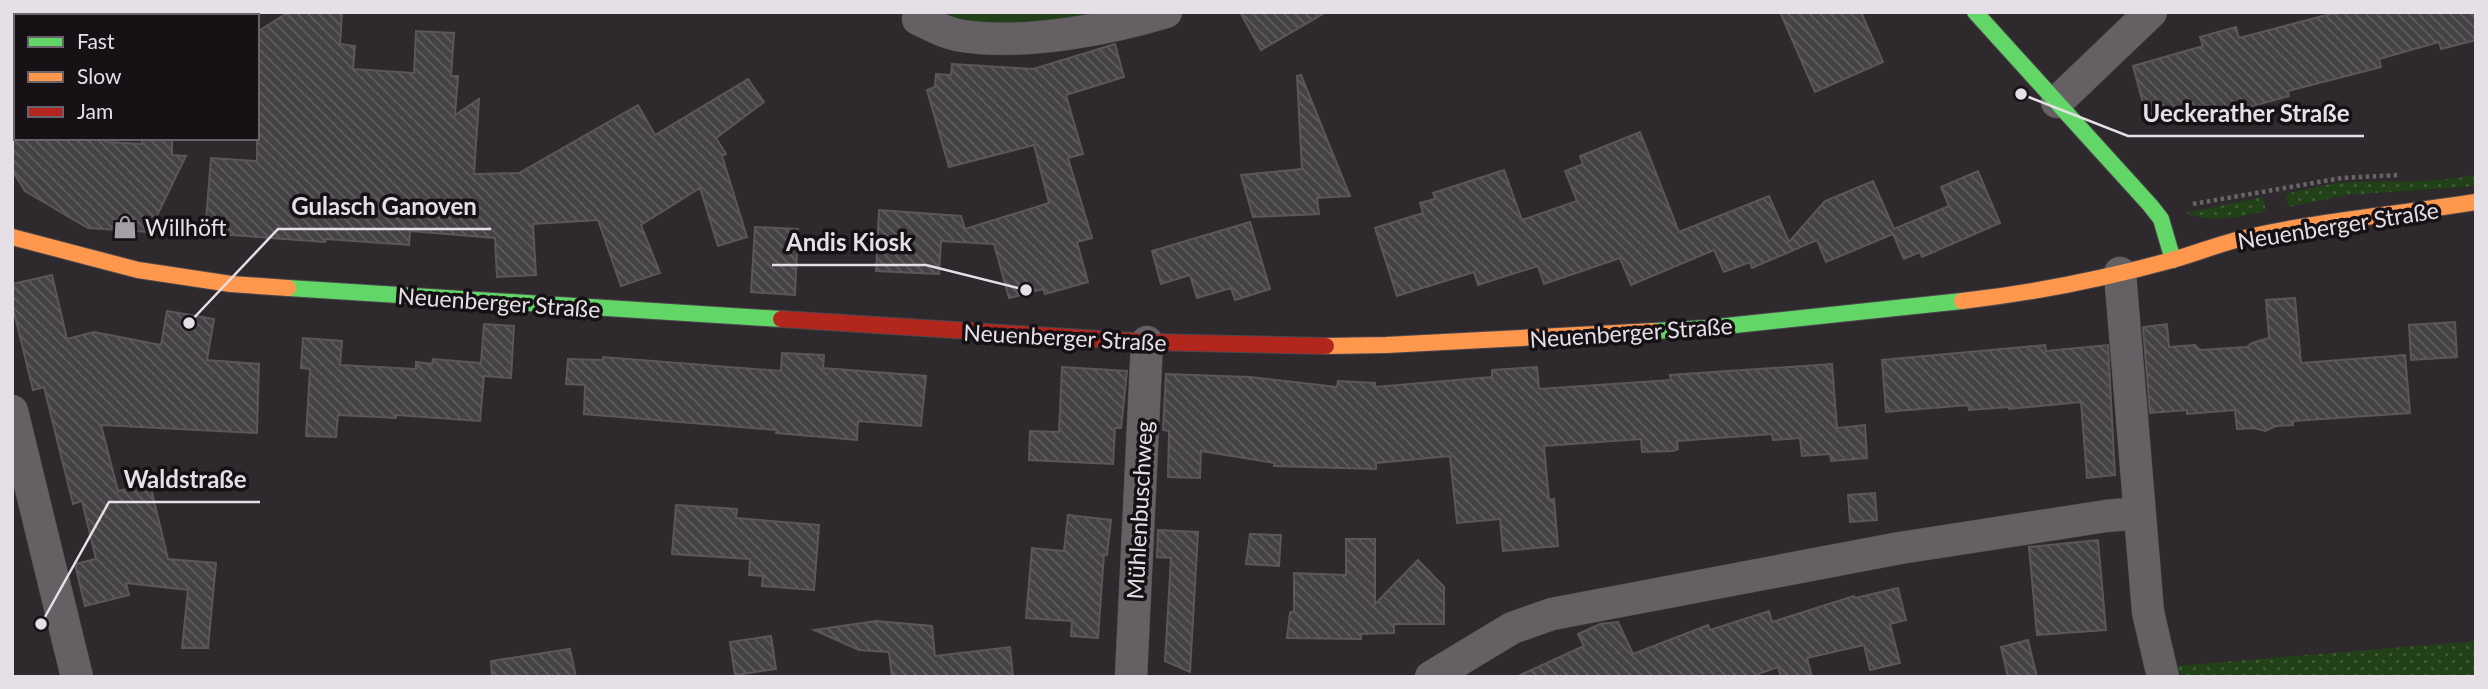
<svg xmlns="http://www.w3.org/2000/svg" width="2488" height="689" viewBox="0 0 2488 689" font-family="Lato,sans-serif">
<defs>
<pattern id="grass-dots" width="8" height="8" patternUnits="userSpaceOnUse" patternTransform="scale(1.75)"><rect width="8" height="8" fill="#224118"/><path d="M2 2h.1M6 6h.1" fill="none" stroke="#425c3a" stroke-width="1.8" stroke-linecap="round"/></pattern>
<pattern id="building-back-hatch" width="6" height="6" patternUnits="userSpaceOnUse" patternTransform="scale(1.75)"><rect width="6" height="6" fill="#454245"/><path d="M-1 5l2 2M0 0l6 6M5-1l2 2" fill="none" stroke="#605d60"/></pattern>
</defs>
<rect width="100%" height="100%" fill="#2d292d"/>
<path fill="url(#grass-dots)" d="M2476,175V186L2347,195L2288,207L2286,194C2307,189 2329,183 2351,182C2392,181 2435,183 2476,175Z
M2263,197L2266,211C2237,217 2215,224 2186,213Z
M2476,641V677H2181L2175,666Z"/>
<path fill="#224118" d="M947,12H1112L1030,25L959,22Z"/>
<path fill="url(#building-back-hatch)" stroke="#5a565a" stroke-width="2" d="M289,12H342L340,44L355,46L353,69L414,73L416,31L454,33L451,76H458L455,115L479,99L474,174L519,173L638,105L655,135L748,79L764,102L716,138L726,154L722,156L747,237L718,246L700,188L641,225L660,273L621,286L598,220L533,224L536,275L497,277L495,238L410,231L409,245L326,239L325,242L205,233L211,158L257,161V32Z
M1240,12H1326L1261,50Z
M1780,12H1861L1883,62L1815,92Z
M2338,12H2476V40L2441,49L2439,42L2379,59L2381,67L2288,91L2289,96L2221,115V112L2191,120L2188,107L2147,118L2133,66L2203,46L2200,37L2236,27L2239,38Z
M1115,44L1124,77L1066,95L1083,154L1068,158L1092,238L1077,242L1088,282L1045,294L1043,289L1009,298L994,244L941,241L939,274L876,271L879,210L961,216L965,229L1049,203L1034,145L949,167L927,90L935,87L936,74L951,75L952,64L1033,69Z
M1301,75L1350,196L1317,198L1319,214L1253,217L1241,175L1302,169L1297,76Z
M1640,132L1679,232L1769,196L1789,242L1825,201L1873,181L1894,229L1949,206L1941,187L1978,171L2000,223L1922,257L1920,252L1904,259L1893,234L1826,262L1817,240L1752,268L1750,262L1724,272L1714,250L1631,285L1620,258L1544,284L1538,266L1478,285L1474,272L1397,296L1375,228L1423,213L1420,203L1435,199L1433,193L1504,170L1522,220L1577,201L1565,171L1583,164L1580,156Z
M12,138H101L107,142L142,144V138H172V155L186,156L149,232L88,228L25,191L12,170Z
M1250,222L1270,289L1235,300L1231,288L1197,298L1190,275L1161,284L1152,251Z
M755,227L798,229L795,295L751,292Z
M52,275L67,339L94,332L161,345L167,311L214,319L207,360L259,364L257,433L101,425L118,491L150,484L168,559L216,563L208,648H182L188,590L126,583L129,595L85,606L75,564L96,559L82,501L73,504L44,387L33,390L12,304V284Z
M2295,298L2301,363L2405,355L2410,413L2293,421V425L2276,426L2265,431L2254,428L2237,429L2235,410L2187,414V410L2150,413L2143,327L2167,324L2169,347L2195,345L2200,350L2247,347L2252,343L2269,338L2266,300Z
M2455,322L2457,357L2411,360L2409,325Z
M484,324L514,326L511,378L484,376L480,421L396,415V418L338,415L336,437L306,436L310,369L301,368L303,338L342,341L340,365L416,369V362L432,364L433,359L481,363Z
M2045,345L2046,351L2108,345L2115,475L2087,478L2081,402L2009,409V407L1969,410L1968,405L1886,412L1882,360Z
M782,353L824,355L823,368L926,376L921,426L858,421L857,440L776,433L777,430L584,414L585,385L566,384L568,359L603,360V357L781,371Z
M1832,364L1837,428L1865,425L1867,458L1831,461L1830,454L1802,456L1800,438L1773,440L1772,434L1677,441L1678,449L1673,451L1642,452L1641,439L1544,446L1549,500L1554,499L1558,546L1503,551L1500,519L1457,523L1450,456L1376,463V469L1274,466L1275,463L1201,451L1200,478L1168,477L1169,431L1163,430L1166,374L1250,377L1337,387L1338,381L1375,383V387L1492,377V370L1537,367L1539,389L1671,380L1670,375Z
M1062,367L1127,371L1121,428H1115L1113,464L1029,460L1030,431L1059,432Z
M1875,493L1877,520L1850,522L1848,495Z
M676,505L737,509L736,518L819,525L814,590L762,586L763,576L749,575L750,559L672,554Z
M1068,515L1111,520L1107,555L1104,554L1098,638L1071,636L1072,621L1026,618L1032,548L1064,551Z
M1158,530L1198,532L1190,672L1165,661L1171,558L1157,557Z
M1250,534L1281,535L1279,566L1246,564Z
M1346,539H1375V604L1418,560L1444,587V624H1394V633L1361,634V639L1287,638L1290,613L1294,611V573L1346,575Z
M2098,540L2106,630L2037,635L2029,547Z
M1898,588L1906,620L1890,624L1900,663L1870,670L1864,645L1807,658L1812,677H1781L1778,667L1750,677H1516L1584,646L1578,634L1600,624L1618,622L1633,654L1708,625L1710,630L1769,611L1772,622L1854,596L1855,598Z
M876,621L932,626L935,656L1010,647L1013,677H892L889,652L859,650L814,630Z
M771,636L776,669L735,675L730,642Z
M2028,640L2037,677H2008L2001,647Z
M570,649L576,677H492L491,661Z"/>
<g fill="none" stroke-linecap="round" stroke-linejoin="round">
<g stroke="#4c474c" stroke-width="18">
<path id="lane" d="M12,68L16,66"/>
</g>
<g stroke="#4c474c" stroke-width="33">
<path id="street" d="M918,19C933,26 947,34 963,36C1025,45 1107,30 1166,12
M2057,102L2151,12
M2120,273L2148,612L2163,677
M12,411L77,677
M1131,677L1147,342
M1431,677L1512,628L1552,614L1900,548L2106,516L2140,513"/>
</g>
<g stroke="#4c474c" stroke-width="18">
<path id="fast" d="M1975,12L2150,205L2161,219L2173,260
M288,288L781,319
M1654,331L1707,328L1962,301"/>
</g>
<g stroke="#4c474c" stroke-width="18">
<path id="slow" d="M12,237L138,270L231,284L288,288
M1962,301C2032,293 2103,279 2172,260C2198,253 2223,242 2249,237C2324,220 2400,214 2476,202
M1326,346L1386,345L1654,331"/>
</g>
<g stroke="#4c474c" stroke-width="18">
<path id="jam" d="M781,319L1147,342L1326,346"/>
</g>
<path stroke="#686468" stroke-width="4.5" stroke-dasharray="3.5 3.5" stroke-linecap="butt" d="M102,139V138
M2193,204L2342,178L2399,175"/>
<use href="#lane" stroke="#646064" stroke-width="16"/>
<use href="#street" stroke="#646064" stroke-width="32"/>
<use href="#fast" stroke="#63d668" stroke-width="16"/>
<use href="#slow" stroke="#ff974d" stroke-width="16"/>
<use href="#jam" stroke="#b3261e" stroke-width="16"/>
</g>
<defs>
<g id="shop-bare" transform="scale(1.89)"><path d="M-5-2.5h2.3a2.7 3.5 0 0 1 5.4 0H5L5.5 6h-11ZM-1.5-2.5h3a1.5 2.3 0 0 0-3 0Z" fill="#a5a0a5" stroke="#151115" stroke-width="2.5" paint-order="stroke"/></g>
</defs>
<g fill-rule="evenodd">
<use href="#shop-bare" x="125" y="227"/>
</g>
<g text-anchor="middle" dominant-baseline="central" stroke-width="7" stroke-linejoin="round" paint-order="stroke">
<g font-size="23" fill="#e6e0e6" stroke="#151115">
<text transform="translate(2338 225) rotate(-9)">Neuenberger Straße</text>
<text transform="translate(499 302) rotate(4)">Neuenberger Straße</text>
<text transform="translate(1631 332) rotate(-4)">Neuenberger Straße</text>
<text transform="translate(1065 337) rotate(3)">Neuenberger Straße</text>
<text transform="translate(1139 510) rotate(-87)">Mühlenbuschweg</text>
</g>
<g font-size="23" fill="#e6e0e6" stroke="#151115" text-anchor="start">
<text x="145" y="227">Willhöft</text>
</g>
</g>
<path fill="none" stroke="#e6e0e6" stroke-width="2.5" d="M2021 94L2128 136H2364M189 323L278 229H491M1026 290L926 265H772M41 624L109 502H260"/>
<g fill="#e6e0e6" stroke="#151115" stroke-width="2.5">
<circle cx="2021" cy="94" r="7"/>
<circle cx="189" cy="323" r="7"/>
<circle cx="1026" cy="290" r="7"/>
<circle cx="41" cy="624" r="7"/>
</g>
<g font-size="24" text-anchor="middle" font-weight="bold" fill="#e6e0e6" stroke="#151115" stroke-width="7" stroke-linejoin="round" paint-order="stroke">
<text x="2246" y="122">Ueckerather Straße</text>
<text x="384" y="215">Gulasch Ganoven</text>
<text x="849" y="251">Andis Kiosk</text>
<text x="185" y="488">Waldstraße</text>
</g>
<rect width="2488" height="689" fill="none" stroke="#e6e0e6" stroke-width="28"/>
<rect x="14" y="14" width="245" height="126" fill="#151115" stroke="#696469" stroke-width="2"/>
<rect x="28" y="37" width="35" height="10" fill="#63d668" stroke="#696469" stroke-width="2"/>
<text x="77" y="49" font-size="21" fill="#e6e0e6">Fast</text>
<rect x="28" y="72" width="35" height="10" fill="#ff974d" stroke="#696469" stroke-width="2"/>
<text x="77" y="84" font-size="21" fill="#e6e0e6">Slow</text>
<rect x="28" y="107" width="35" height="10" fill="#b3261e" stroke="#696469" stroke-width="2"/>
<text x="77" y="119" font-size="21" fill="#e6e0e6">Jam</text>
</svg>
